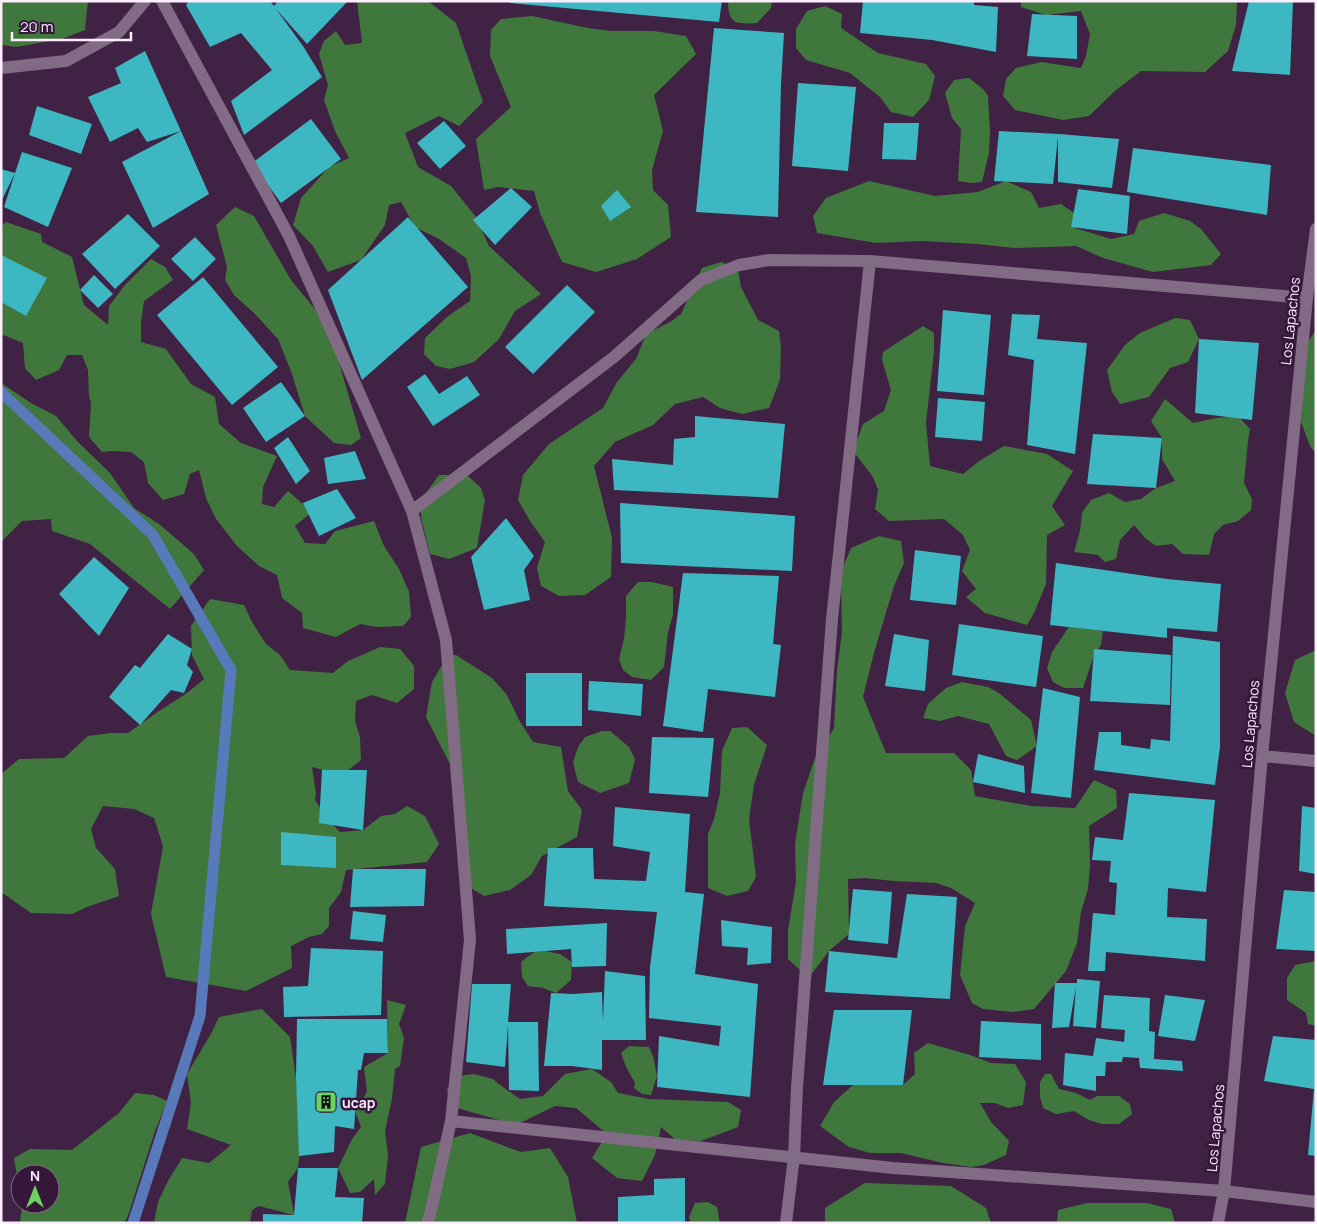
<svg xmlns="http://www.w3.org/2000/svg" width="1317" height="1224" viewBox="0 0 1317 1224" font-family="Manrope,sans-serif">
<rect width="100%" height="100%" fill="#402244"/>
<path fill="#40773c" d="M1,1H88L85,30L62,39L16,47L1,45Z
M357,1H428L456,23L483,102L459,126L439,116L405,133L418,167L451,186L476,217L489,246L541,294L515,311L499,339L474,362L450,369L436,366L424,354L425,338L448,316L470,301L471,276L466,258L439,239L415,227L401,202L389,205L385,225L361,260L328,272L313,246L293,225L301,198L329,167L349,158L335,131L324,100L328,85L319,54L324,41L336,31L345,45L362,43Z
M728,1H772L771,8L757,23C737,24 728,25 728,1Z
M1021,1H1237L1236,25L1228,51L1205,72L1141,71L1116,90L1089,116L1063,120L1015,110L1003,96L1006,79L1016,68L1041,62L1081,68L1086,56L1090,34L1081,11L1046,15L1021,7Z
M825,6L842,14L841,28L878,53L926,64L935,76L929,100L913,117L891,112L880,97L850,73L806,60L796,48V29L807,11Z
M532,16L588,28L610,31H654L686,36L696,54L654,95L663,131L652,170L653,190L668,205L671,237L637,259L596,272L562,262L540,213L534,191L498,187L484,190L476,139L511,107L490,56L491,30L501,19Z
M969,78L983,89L988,96L990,133L989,153L982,182L971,183L958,181L961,129L952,118L945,93L954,80Z
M869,181L935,196L978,192L1006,181L1031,192L1039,208L1061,204L1074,213L1075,228L1111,239L1134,234L1139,221L1164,213L1190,221L1201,229L1221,254L1211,265L1153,272L1103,258L1076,246L1014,248L977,244L922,241L876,243L817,233L813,216L826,198Z
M235,207L254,216L291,280L328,325L361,438L351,445L334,443L305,416L291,371L278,339L255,314L234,295L225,280L227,267L216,225Z
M6,222L41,234L42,242L72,257L84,305L108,325L109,306L125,285L151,259L165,267L173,280L144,301L141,322V342L166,349L191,384L215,397L219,424L241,443L277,456L263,487L262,504L274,507L288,491L312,512L295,526L305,543L325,544L335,531L374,521L384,546L399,569L409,592L411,617L403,626L377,627L360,624L336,637L303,628L302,613L282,598L277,575L259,566L237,546L216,519L206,498L199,470L190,474L184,494L163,500L148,483L144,462L131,452L111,451L102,452L89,437L91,403L89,396L88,370L82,355H67L59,370L36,380L25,368L23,343L1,334V226Z
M721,262L738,269L741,287L758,320L779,331L781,347L780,380L769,408L742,414L720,408L703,397L675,404L653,425L615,442L594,466L612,538L611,577L585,595L559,596L541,586L537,568L545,542L530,521L518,500L523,475L549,444L603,408L617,382L636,359L646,334L670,322L681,314L702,268Z
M1175,318L1190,320L1199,339L1188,362L1170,368L1149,397L1120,404L1112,392L1107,370L1125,345L1140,333Z
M923,326L934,333V352L926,423L930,466L963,474L979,461L1004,446L1047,454L1073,471L1052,506L1065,525L1047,535L1046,584L1034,613L1027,625L985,613L966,597L976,589L962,571L970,550L963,535L944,519L889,521L875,509L878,490L873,477L853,451L863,424L884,411L891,390L882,360L883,352Z
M1316,330V454L1310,446L1301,422L1307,343Z
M1,383L31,403L56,416L77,441L110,473L134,508L159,524L194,554L204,570L170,609L90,544L52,531L51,519L22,521L1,542Z
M1165,399L1193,423L1216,418L1238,416L1250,429L1248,441L1244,483L1252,499L1251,510L1238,521L1223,525L1214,534L1209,555L1183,554L1172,544L1156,546L1145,538L1134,525L1120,540L1116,559L1105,562L1098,555L1074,552L1080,531L1082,513L1091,500L1109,493L1125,502L1141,499L1156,488L1175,481L1162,459V438L1151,421Z
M439,475H467L481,488L485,500L477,548L449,559L430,554L421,518V500Z
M879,536L901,541L904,563L894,586L884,619L874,653L863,697L886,753H954L971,770L975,796L1031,806L1075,808L1094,780L1116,790L1117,808L1089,826L1090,866L1088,889L1081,912L1077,943L1066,971L1034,1009L1013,1012L983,1009L972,1003L960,975L965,926L975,903L951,888L936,883L894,881L865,878L848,879L849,934L829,951L810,976L801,971L788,959V930L796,882L795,844L803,793L815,758L834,728L837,670L842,632L841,582L843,567L851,548Z
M638,582H652L673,587V615L668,632L664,667L651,680L632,677L623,670L619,659L624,639L626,618V596Z
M210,599L244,605L252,622L266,644L280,655L290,670L333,673L348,661L380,647L400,649L414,666V689L397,703L372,695L356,701L355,721L360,737L361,760L342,775L312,767L316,793L315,800L328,820L340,832L363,830L381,816L395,814L407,806L425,816L439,844L427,862L346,870L341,892L329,908V926L322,934L309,937L291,946L292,968L246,991L166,977L151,914L163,846L154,818L134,809L103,806L91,829L96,848L115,869L119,896L87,907L72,914L31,913L1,892V774L19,759L64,758L88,736L111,733H128L156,713L187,693L204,679L192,655L191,626Z
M1069,627L1103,631L1101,645L1094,655L1083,688H1064L1053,682L1047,668L1052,652Z
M1316,650V736L1294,722L1285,693L1295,660Z
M448,655H456L492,678L507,695L519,720L533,742L561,747L568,791L582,810L577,837L542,856L531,875L510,890L484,896L466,885L451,766L426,717L432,682Z
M962,682L988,687L999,693L1031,720L1037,746L1017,760L1006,756L989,724L958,716L940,721L923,718L928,704L946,688Z
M747,727L767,745L754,785L749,819L756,877L748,891L727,896L708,888V834L714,819L720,793L722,751L732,728Z
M602,731H610L629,747L635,759L629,783L600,793L578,782L573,762L578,747L585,737Z
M545,951L560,954L572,962L571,980L556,993L543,988L528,986L522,977L521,962L534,952Z
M1316,961V1026L1308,1024L1306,1013L1287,1000V978L1295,965Z
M387,1000L406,1005L399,1024L404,1038L400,1066L395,1069L392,1099L385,1131L388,1155L385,1184L375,1195L374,1179L360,1192L350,1193L338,1168L352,1139L361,1127L355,1111L367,1092L364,1067L388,1053Z
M262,1009L290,1037L296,1078L301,1142L298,1168L288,1182L294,1215L259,1206L252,1210L250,1223H154L158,1202L168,1181L182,1158L209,1163L231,1145L187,1129L191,1103L187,1074L212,1032L219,1017Z
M928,1043L970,1055L991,1063L1015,1064L1026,1082L1023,1105L1008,1108L995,1103H980L991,1122L1009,1141L1006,1155L984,1165L971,1167L943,1163L901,1153H870L849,1147L820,1126L834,1102L853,1085H903L915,1074L914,1053Z
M629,1046L649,1047L653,1056L657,1076L651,1095L642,1094L634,1088L635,1083L626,1067L621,1053Z
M592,1069L611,1082L618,1093L649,1099L728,1102L741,1110L738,1127L701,1141L676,1140L661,1127L655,1155L642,1181L617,1178L592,1158L607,1134L576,1108L555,1106L518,1124L499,1120L450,1106L447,1089L458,1076L474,1074L493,1079L500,1085L520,1099L543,1096L565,1074Z
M1045,1074H1051L1059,1089L1076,1093L1090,1100L1097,1096H1119L1130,1104L1132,1114L1119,1124H1102L1089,1120L1074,1111L1056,1114L1043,1108L1040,1097V1082Z
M135,1093L154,1095L167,1101L155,1131L128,1216L124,1223H20L22,1204H50V1174H20V1192L14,1158L30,1149L72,1150L119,1113Z
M470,1133L521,1152L550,1148L568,1177L577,1223H405L421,1147Z
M865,1183L951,1186L986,1208L991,1223H825V1208Z
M708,1202L717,1207L720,1223H691L689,1217L695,1203Z
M1087,1203H1147L1171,1209L1175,1223H1057L1058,1210Z"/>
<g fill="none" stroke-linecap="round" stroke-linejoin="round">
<path stroke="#587aba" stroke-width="11" d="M1,392L153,535L231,670L200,1016L133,1223"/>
</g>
<path fill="#3db8c2" d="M189,1H270L274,6L278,1H348L307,44L276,9L303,46L322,77L244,135L231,101L272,70L241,33L210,47L186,5Z
M510,1H722L719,22L510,3Z
M863,1H974V5L998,7L996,52L932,40L860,33Z
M1249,1H1293L1290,75L1232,71Z
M1032,14L1077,16V59L1027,56Z
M714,28L784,33L781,84L778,217L696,212Z
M145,51L181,131L147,142L138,128L110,142L88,97L121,83L115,68Z
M798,83L856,87L848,171L792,166Z
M37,106L92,124L81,154L29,135Z
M311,119L341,159L281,203L252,163Z
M444,121L466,146L440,169L417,143Z
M884,123H919L916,160L882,159Z
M181,131L209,194L153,228L122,162Z
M999,131L1059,134L1119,139L1112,188L1058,182V137L1053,184L994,181Z
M1133,148L1271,165L1267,215L1127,192Z
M22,152L72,168L48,227L4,207L15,173L1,202V169L15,173Z
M511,188L532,207L495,245L473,220Z
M1078,189L1130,196L1127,234L1071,227Z
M617,190L631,207L610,221L601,206Z
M128,214L160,246L115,289L82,254Z
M408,217L468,287L362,380L328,290Z
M195,237L216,259L193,281L171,259Z
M1,255L47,278L26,316L1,302Z
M94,275L113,294L98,308L80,290Z
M203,277L278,367L232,405L157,315Z
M567,285L595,312L533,374L505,347Z
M943,310L991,315L984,395L937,391Z
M1012,314L1040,315L1037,339L1087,343L1075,454L1027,445L1034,360L1008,355Z
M1199,339L1259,343L1252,420L1195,413Z
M425,374L439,394L467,376L480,395L433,426L407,387Z
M281,382L305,416L266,442L243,408Z
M938,398L985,402L982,441L935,437Z
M695,416L785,424L778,498L614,490L612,459L673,465L674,439L695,437Z
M1093,434L1162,438L1156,488L1087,484Z
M288,437L310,471L296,484L274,448Z
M355,451L366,479L328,484L324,458Z
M337,489L356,518L319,536L303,503Z
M620,503L795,516L792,571L621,563Z
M506,518L534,556L524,570L530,600L484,610L471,557Z
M915,550L961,556L956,605L910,600Z
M94,557L129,588L99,636L59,594Z
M1056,563L1167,579L1221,584L1217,632L1167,628V638L1050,625Z
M683,573L779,576L773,644L781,645L775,697L708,689L703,732L663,726Z
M959,624L1043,636L1036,687L952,675Z
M168,634L192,649L187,665L193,672L184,693L171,690L140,725L109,697L135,665L140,668Z
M894,634L929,640L925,691L885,686Z
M1173,636L1220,642V747L1215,785L1094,770L1099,732H1121V745L1150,749L1151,739L1170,741Z
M1094,649L1171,655L1170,705L1090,701Z
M526,673H582V726H526Z
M589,681L643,684L641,716L588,710Z
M1043,688L1080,697L1071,798L1031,793Z
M652,737L714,738L708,797L649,793Z
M978,754L1024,766L1025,793L973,782Z
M322,770H367L363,830L319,823Z
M1129,793L1215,800L1206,892L1168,888L1167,917L1207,919L1205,961L1106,952L1105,971H1088L1093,913L1115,915L1117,883L1109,882L1111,861L1092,860L1095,837L1123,840Z
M1302,806L1316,808V874L1299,871Z
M615,807L690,814L685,892L704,894L695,974L758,984L750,1097L657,1087L659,1036L719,1046L721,1026L649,1018L650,967L657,912L544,906L548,848H593L594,879L646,881L650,852L613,846Z
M281,832L336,837V868L281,865Z
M353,869H426L424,906L350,907Z
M853,889L892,892L888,944L848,940Z
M1284,890L1316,892V951L1276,949Z
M907,894L957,897L950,999L825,992L829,951L897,958Z
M353,911L386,915L383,942L350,939Z
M721,920L772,927L771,963L747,965L748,948L722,946Z
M607,923L606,966L572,967L571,949L507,954L506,929Z
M311,948L383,951L381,1015L284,1017L283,987L308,986Z
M605,971L645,976L646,1040H602V1070L572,1066H544L551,993L572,994L602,992L603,1021Z
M1077,979L1100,981L1096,1028L1073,1026L1076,987L1069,1027L1052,1028L1055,983H1077Z
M472,984H511L508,1022H538L539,1091L509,1090L508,1025L505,1067L466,1062Z
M1104,995L1150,998L1149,1031L1155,1032L1154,1059L1182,1061L1183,1071L1140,1068L1139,1058L1123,1057L1122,1062H1106L1105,1076H1096V1091L1063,1085L1065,1053L1093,1056L1096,1038L1124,1042L1125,1030L1101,1028Z
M1165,995L1205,1000L1195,1041L1158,1036Z
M834,1010H912L903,1085H823Z
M297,1019H387L388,1053H364L361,1070H358L354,1129L335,1126L334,1152L299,1156L296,1078Z
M981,1021L1041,1024V1060L979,1057Z
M1273,1036L1316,1040V1156L1308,1155L1314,1089L1264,1081Z
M298,1168H338L335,1197L364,1198L362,1223H263V1214L294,1215Z
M685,1178V1223H618V1197L654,1195V1179Z"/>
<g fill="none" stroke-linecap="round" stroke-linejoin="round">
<path stroke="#826b85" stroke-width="12" d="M162,1L289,236L412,511L446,640L470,940L451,1121L430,1215L427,1223
M1,68L66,61L119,32L145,1
M412,511L614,357L701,280L739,265L769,260L870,261L1307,298
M1262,756L1316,761
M451,1121L893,1168L1224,1191L1316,1202
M786,1223L794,1157L797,1087L832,619L870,261
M1218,1223L1224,1191L1262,756L1307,298L1316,229"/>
</g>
<defs>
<g id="building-square" transform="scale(1.125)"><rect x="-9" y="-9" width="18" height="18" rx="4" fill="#6ad363" stroke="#351839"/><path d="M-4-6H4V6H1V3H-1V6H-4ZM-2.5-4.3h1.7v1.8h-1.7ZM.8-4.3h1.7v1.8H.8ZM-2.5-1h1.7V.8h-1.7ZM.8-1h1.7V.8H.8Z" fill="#111"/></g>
</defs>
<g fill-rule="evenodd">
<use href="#building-square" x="326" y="1102"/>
</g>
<g text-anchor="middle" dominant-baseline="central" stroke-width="5" stroke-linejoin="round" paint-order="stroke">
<g font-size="14" fill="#fdedff" stroke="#351839">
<text transform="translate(1290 321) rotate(-84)">Los Lapachos</text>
<text transform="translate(1250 724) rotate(-85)">Los Lapachos</text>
<text transform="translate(1215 1128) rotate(-85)">Los Lapachos</text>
</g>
<g font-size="14" font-weight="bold" fill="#fdedff" stroke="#351839" text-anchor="start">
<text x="342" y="1102">ucap</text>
</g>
</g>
<rect width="1317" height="1224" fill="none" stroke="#fdedff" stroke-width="5"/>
<g transform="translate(35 1189)"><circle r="24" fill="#351839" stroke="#856d88"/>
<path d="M0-4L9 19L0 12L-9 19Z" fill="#6ad363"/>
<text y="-8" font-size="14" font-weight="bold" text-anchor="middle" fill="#fdedff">N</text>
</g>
<path d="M12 32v8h119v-8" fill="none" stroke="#fdedff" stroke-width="2.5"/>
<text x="20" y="32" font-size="15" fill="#fdedff" stroke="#351839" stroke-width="4" paint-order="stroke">20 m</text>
</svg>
